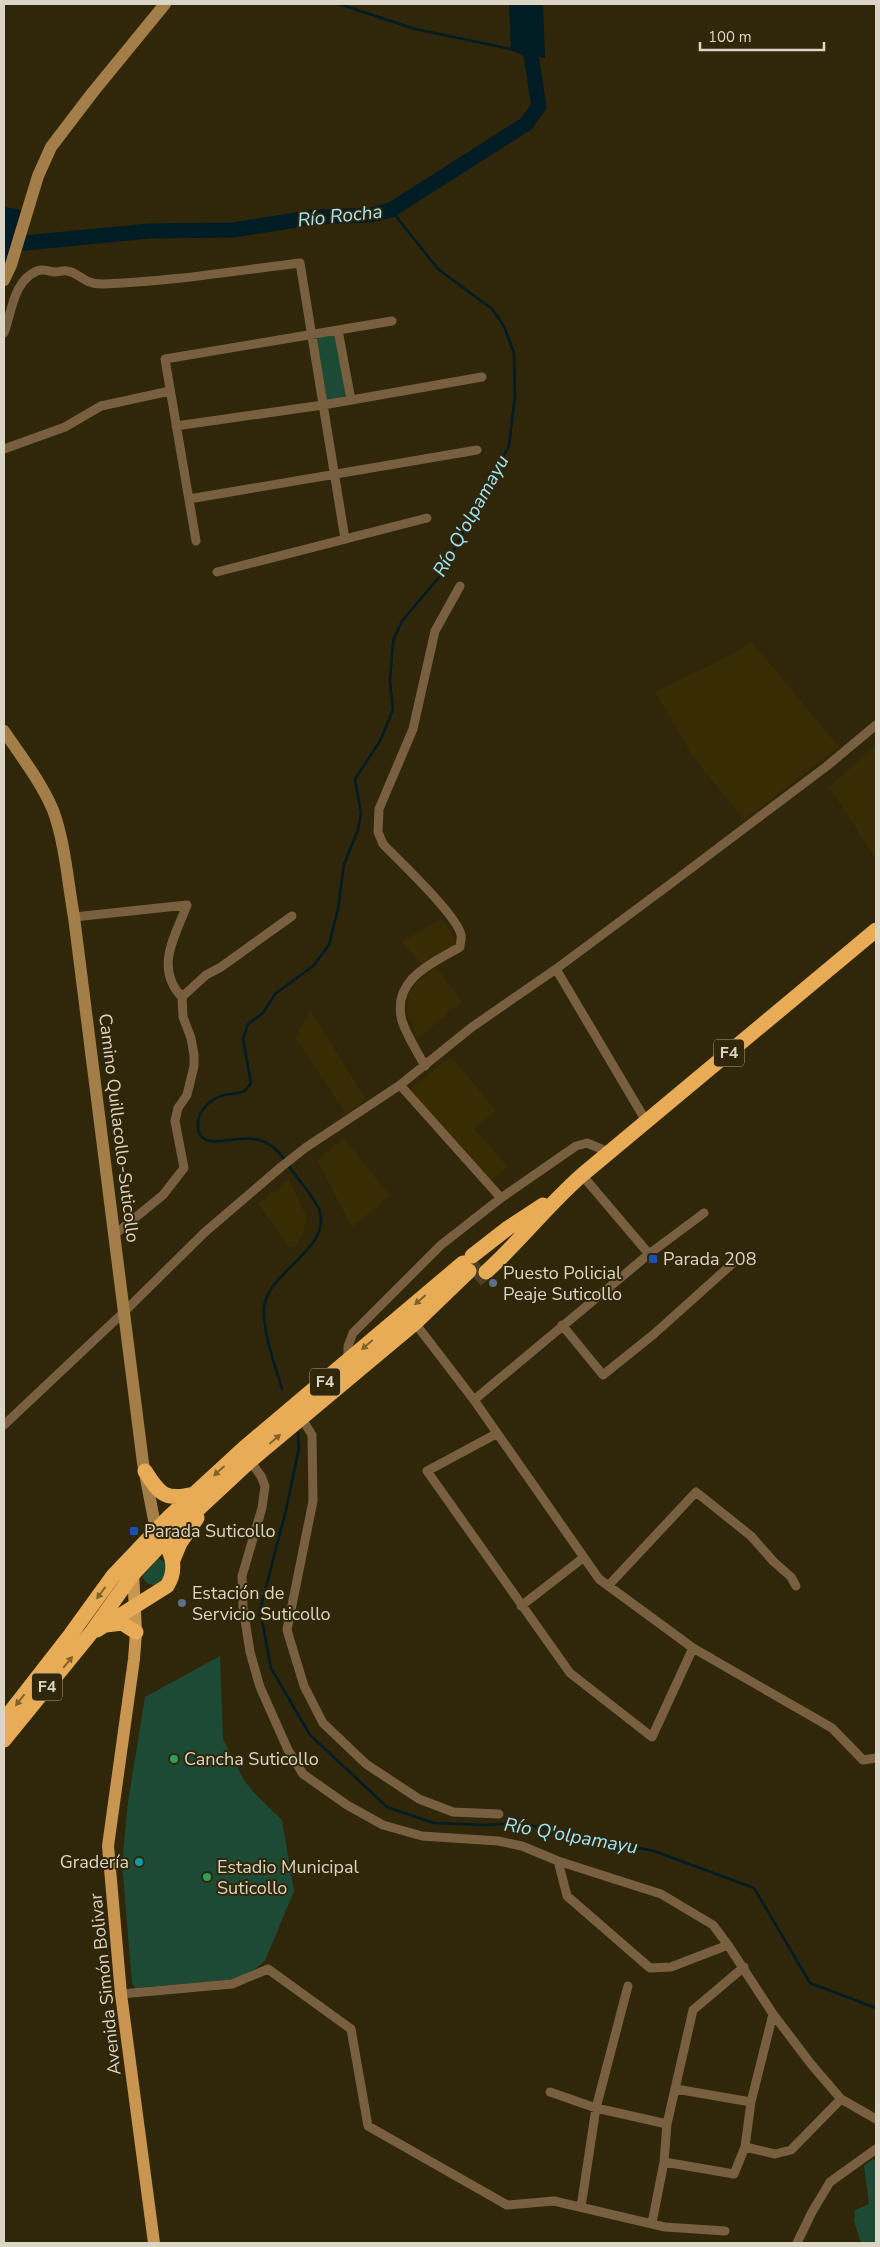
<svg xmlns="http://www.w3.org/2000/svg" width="880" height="2247" viewBox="0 0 880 2247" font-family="'Nunito Sans',sans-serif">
<rect width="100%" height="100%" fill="#302609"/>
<path fill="#382c05" d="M752,642L839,747L744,820L693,757L655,692L725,658Z
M876,745V859L829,787Z
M442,919L455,939L454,945L422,964L401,942Z
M436,967L462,1002L417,1039L407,1013L409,993L417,982Z
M310,1010L366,1099L346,1114L296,1038Z
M451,1056L496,1111L474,1128L508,1167L491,1180L410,1089Z
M344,1138L390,1196L352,1227L317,1161Z
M289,1179L307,1218L303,1233L295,1248L289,1247L258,1204Z"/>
<path fill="#1c4a35" d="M335,334L346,398L326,401L315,337Z
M158,1558L168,1564L169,1574L156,1586L147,1583L142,1577Z
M220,1656L223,1739L244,1780L254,1793L282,1820L294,1891L265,1961L250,1973L228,1980L135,1988L132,1983L122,1863L128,1802L145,1697Z
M873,2159L876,2162V2243H861L854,2221L855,2210L869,2204L864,2166Z"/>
<path fill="#001c24" d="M509,4H543L545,58L511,49Z
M4,207L21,210L4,267Z"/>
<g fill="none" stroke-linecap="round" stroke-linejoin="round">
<path stroke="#001c24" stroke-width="2.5" d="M339,4L415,29L511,49L531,57
M285,1160C256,1118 219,1153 202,1137C198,1133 198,1129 198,1123C198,1111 210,1100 221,1096C228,1093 238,1095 244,1091C247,1090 249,1085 251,1083L243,1039L248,1024L263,1013L275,994L313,966L329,945L338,909L344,864L358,830L361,813L355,779L380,741L393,710L390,681L393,641L402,621L440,576L509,446L515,396L514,353L504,326L492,309L438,269L391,210
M282,1389C275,1364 263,1335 264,1308C266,1273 330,1250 320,1212C318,1202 295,1175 288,1165
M298,1433L299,1448L286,1510L260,1610L271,1668L310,1735L387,1807L434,1823L485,1825L519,1823L654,1851L754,1888L810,1983L876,2008"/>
<path stroke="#001c24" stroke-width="15" d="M4,245L149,231L233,230L315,217L371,215L391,210L526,124L539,106L523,4"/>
<path stroke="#4a4025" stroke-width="15" stroke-dasharray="15 8" stroke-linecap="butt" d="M469,1271L479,1263
M476,1280L486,1272"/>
<path stroke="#775f3f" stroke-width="9" d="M338,330L351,400
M4,333C12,312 13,281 37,271C44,268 49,272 55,272C59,272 63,270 67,271C80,273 83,284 102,284C168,282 234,271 300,263L345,539
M176,426L323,405L482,377
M4,449L65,427L101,406L170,391
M189,499L477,450
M196,541L165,359L392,321
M217,572L427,518
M74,917L187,905C175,937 154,968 182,997L183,1017L191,1038L194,1055V1066L187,1095L178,1108L175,1121L184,1168L163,1195L114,1235
M556,969L646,1121
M182,997L206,975L221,967L292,916
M425,1066C417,1051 407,1036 402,1021C391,980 431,964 460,947C460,943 462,939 461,935C458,916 399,861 383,844L378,832L379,809L413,729L435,631L460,586
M400,1085L501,1198
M582,1175L649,1254
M415,1323L474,1400L599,1579L693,1648L832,1728L863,1760L876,1758
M562,1325L603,1375L654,1334L732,1264
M348,1362V1346L353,1333L441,1245L501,1198L576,1146L587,1143L611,1153
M474,1400L649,1254L704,1213
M301,1417L312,1435L313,1501L287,1630L304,1686L323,1723L366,1764L419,1799L453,1812L499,1814
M4,1425L125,1311L204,1233L281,1167L305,1148L400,1085L472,1027L556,969L677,879L827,766L876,725
M496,1434L427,1471L570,1673L652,1737L693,1648
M250,1461L261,1476L265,1486L262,1508L242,1576L243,1607L250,1652L260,1687L288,1750L303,1774L347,1805L383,1825L422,1836L498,1841L522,1846L558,1861L661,1894L713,1925L728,1945L773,2014L811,2064L841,2099L876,2119
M608,1586L696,1492L751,1536L773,1561L791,1577L796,1586
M521,1606L583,1558
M558,1861L567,1896L650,1968L671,1967L728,1945
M121,1994L232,1984L268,1969L351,2029L368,2126L507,2205L554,2201L665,2227L725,2231
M676,2089L751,2102
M550,2092L596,2108L667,2124
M745,2147L775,2154L791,2150L841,2099
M664,2162L734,2174L745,2147L751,2102L773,2014
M581,2207L596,2108L628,1986
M652,2223L664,2162L667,2124L693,2010L744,1967
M797,2243L812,2212L830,2182L876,2149"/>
<path stroke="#a47e49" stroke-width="12" d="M4,280L11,265L38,176L51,147L93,92L165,4
M4,731C21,756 41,782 53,810C65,842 68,884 74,917L143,1463L156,1530L159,1535"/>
<path stroke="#c89650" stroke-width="12" d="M133,1571L136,1632L134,1659L108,1846L121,1994L154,2243"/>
<path stroke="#e7ac55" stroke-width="15" d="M472,1256L508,1228L543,1205
M486,1272C520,1241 548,1205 582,1175L876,930
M145,1471C160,1495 166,1501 194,1494
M173,1560L180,1543L197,1518
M106,1625L122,1623L136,1632
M97,1630L167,1586C177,1570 173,1556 164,1541
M4,1720L71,1634L113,1576L169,1517L244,1448L463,1263
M4,1740L91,1633L133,1574L164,1541L250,1461L415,1323L469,1271"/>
</g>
<defs><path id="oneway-solid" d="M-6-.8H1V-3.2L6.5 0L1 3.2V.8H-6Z" transform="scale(1.25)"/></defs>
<g fill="#82622b">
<use href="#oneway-solid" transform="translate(420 1300) rotate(139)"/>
<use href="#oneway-solid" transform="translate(367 1345) rotate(139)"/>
<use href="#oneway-solid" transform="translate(275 1439) rotate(-41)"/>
<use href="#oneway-solid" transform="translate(219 1471) rotate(138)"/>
<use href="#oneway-solid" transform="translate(101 1593) rotate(126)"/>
<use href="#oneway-solid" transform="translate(68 1662) rotate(-51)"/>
<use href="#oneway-solid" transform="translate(20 1700) rotate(128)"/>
</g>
<g fill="#1a4fb4" stroke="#302609" stroke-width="2">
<rect x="648" y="1254" width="10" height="10" rx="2.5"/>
<rect x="129" y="1526" width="10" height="10" rx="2.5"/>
</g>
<g fill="#5c6f8a" stroke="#302609" stroke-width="2">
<circle cx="493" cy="1283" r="5"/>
<circle cx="182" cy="1603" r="5"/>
</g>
<g fill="#2e9e5b" stroke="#302609" stroke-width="2">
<circle cx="174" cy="1759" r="5"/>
<circle cx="207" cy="1877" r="5"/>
</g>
<circle fill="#0f9aa8" stroke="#302609" stroke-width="2" cx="139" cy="1862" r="5"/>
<g text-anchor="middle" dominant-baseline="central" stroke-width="4" stroke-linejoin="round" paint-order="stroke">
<g fill="#302609" stroke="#a8a08d" stroke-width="1">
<rect x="714" y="1039.5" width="30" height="27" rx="4"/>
<rect x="310" y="1368.5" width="30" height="27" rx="4"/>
<rect x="32" y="1673.5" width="30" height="27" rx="4"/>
</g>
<g font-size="16" font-weight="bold" fill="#dbd5c5">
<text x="729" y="1053">F4</text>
<text x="325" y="1382">F4</text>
<text x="47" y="1687">F4</text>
</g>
<g font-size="18" fill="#dbd5c5" stroke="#302609">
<text transform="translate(119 1128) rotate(83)">Camino Quillacollo-Suticollo</text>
<text transform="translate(105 1984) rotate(-96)">Avenida Simón Bolivar</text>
</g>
<g font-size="18" fill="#dbd5c5" stroke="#302609" text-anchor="start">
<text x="663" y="1259">Parada 208</text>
<text x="503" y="1273">Puesto Policial<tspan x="503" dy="21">Peaje Suticollo</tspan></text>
<text x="144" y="1531">Parada Suticollo</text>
<text x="192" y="1593">Estación de<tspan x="192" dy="21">Servicio Suticollo</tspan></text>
<text x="184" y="1759">Cancha Suticollo</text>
<text x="129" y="1862" text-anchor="end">Gradería</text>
<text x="217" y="1867">Estadio Municipal<tspan x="217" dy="21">Suticollo</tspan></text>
</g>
<g font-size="19" font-style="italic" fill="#9de4f9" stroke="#302609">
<text transform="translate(340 216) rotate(-6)">Río Rocha</text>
<text transform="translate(471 516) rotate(-61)">Río Q'olpamayu</text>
<text transform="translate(571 1836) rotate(10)">Río Q'olpamayu</text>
</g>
</g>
<rect width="880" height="2247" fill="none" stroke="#dbd5c5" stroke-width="10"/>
<path d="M700 42v8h124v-8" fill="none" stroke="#dbd5c5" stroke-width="2.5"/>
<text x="708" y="42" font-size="15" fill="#dbd5c5" stroke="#302609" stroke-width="4" paint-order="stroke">100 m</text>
</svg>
